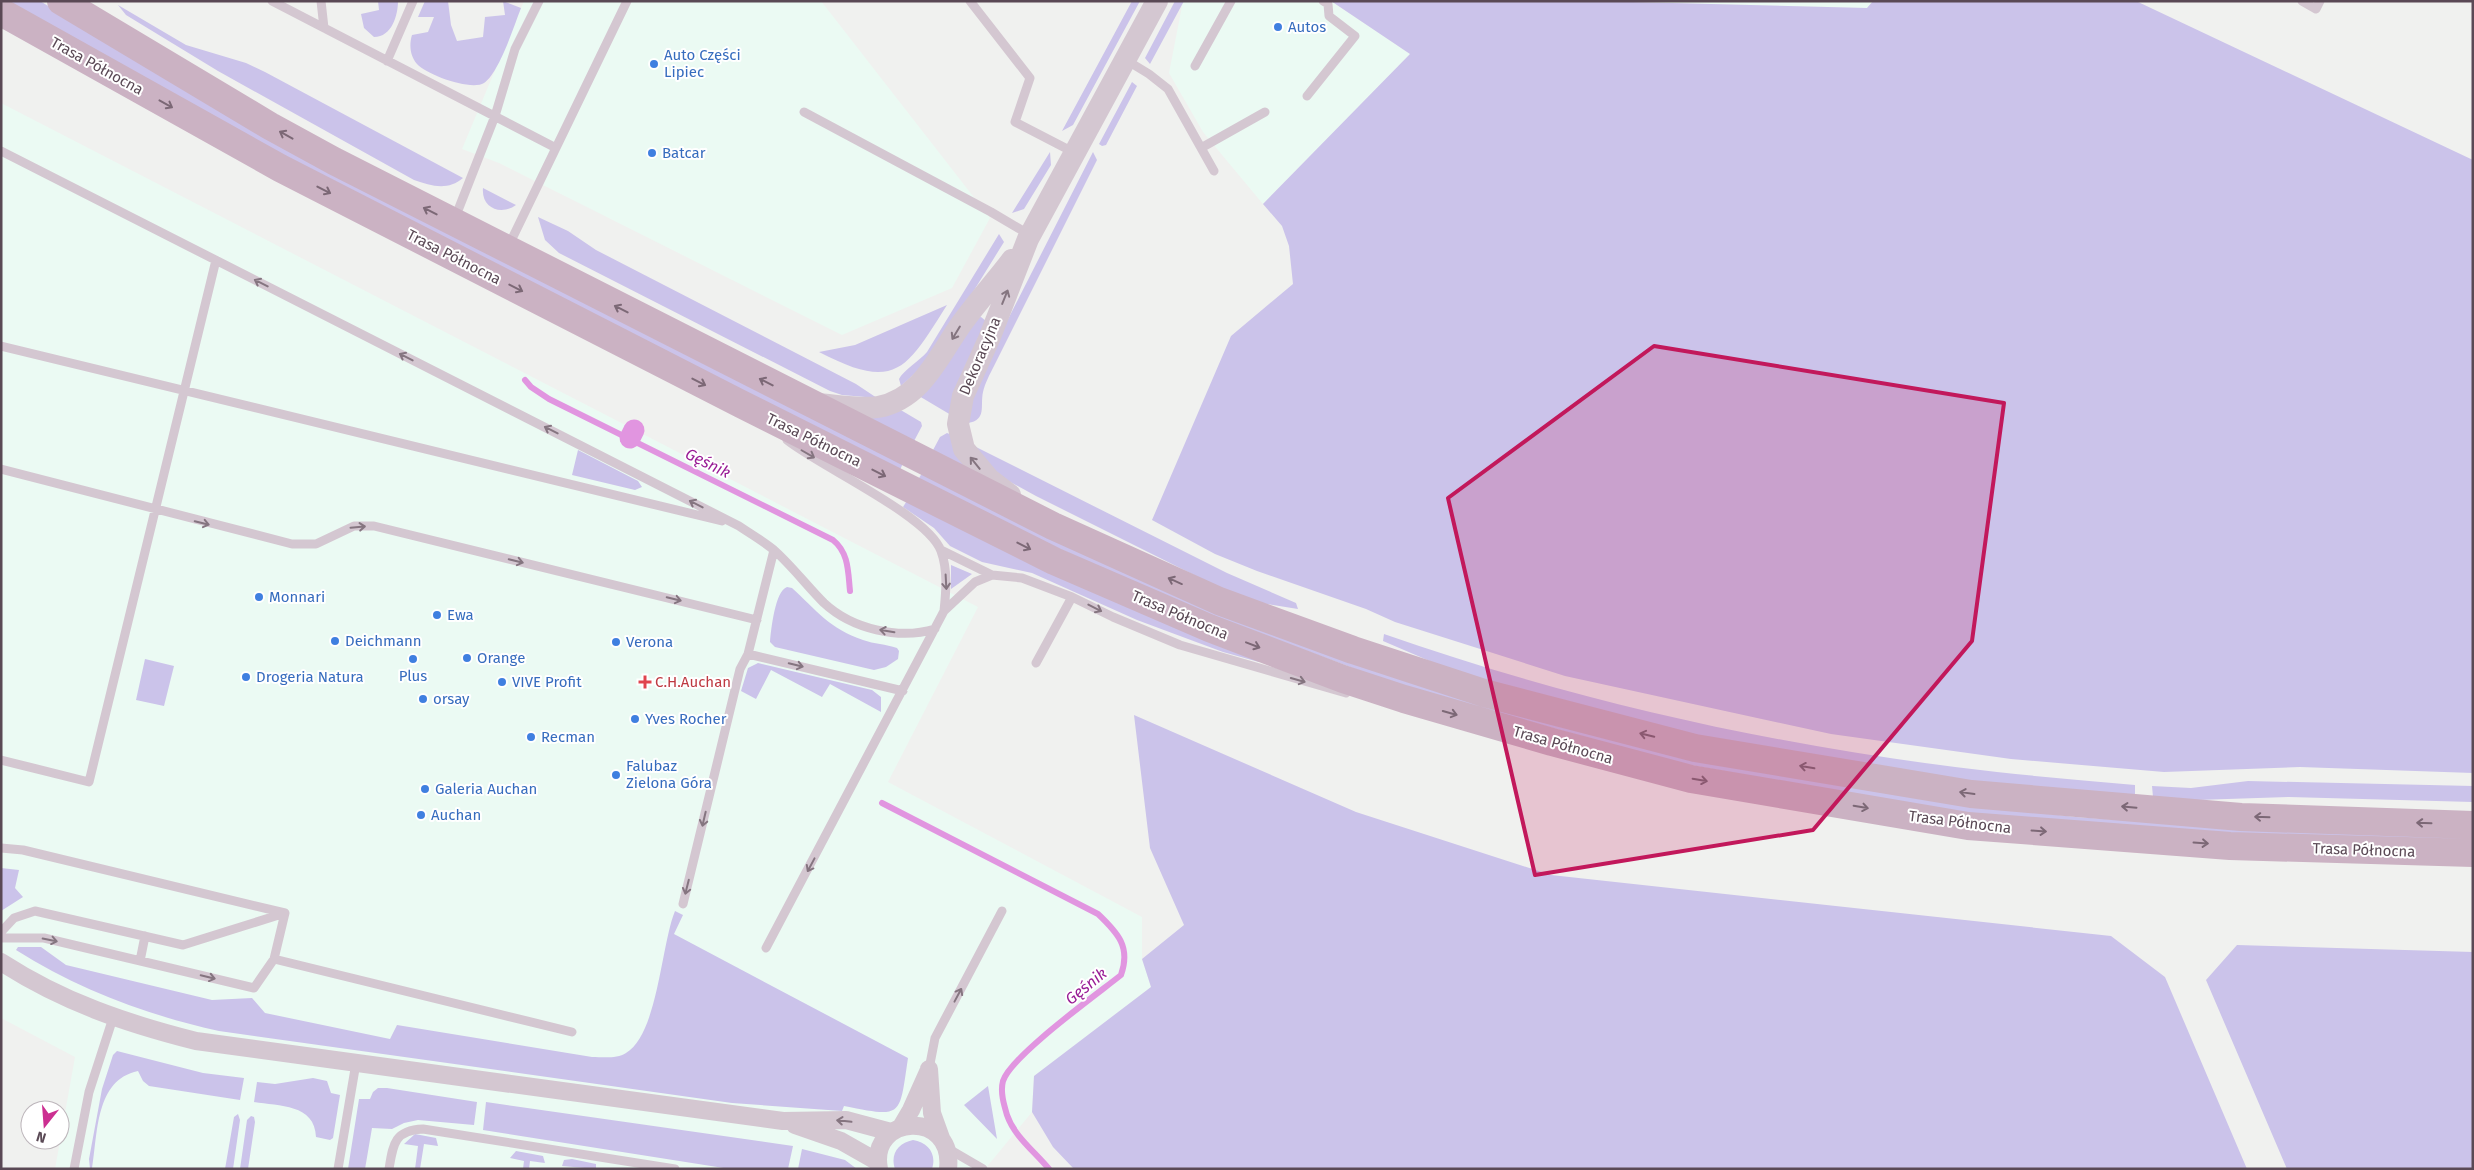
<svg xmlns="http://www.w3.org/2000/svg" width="2474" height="1170" viewBox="0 0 2474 1170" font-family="'Fira Sans',sans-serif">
<rect width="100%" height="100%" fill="#f0f1ef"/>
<path fill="#ebfaf3" d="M524,1H821L990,218L952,288L842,335L499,163L462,149Z
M1183,1H1331L1410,54L1263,204L1203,132L1169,73Z
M1594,1H1873L1867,8Z
M1,103L978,607L888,782L1142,917V959L1151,987L1034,1076L1032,1112L985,1169H55L75,1057L1,1018Z"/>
<path fill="#cbc3ea" d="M6,1H40L195,95L903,463L900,470L322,177Z
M378,1H398C398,15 392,37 374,37L364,28L361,14L379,10Z
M425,1H448L451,25L457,41L483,37L485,17L505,15L503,1L521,8C514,26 499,73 484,83C471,91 427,75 417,64C410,56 409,45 412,35L428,32L434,17H418Z
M1132,1H1140L1073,125L1062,131Z
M1175,1H1184L1150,64L1145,58Z
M1331,1H1594L1867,8L1873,1H2136L2473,160V773L2300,767L2164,772L2011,759L1831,734L1565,676L1395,622L1366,609L1257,571L1215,554L1152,520L1231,336L1293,284L1289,246L1282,226L1263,204L1410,54Z
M118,5L186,45L246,63L265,72L463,178C448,191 431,186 414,180L218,71L126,15Z
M1132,82L1137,86L1106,145L1102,146L1099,144Z
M1050,152L1051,165L1024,209L1012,213Z
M1093,152L1097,160L994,366C990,374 985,383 983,392C980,406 987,420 968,423L971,392Z
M483,188L516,205C501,216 481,208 483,188Z
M538,217L568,231L596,250L856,384L877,398L842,395L830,391L559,253L545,240Z
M999,234L1004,242L932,358L901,386L899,379C903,371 920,360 927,352Z
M947,305C906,370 896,392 819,352L855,345Z
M981,317L986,321L951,415L919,396L975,318Z
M899,409L921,422L922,426L913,443L867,416Z
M947,433L952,435L964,466L932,452L940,437Z
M972,445L1227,573L1296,603L1298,609L1254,602L1208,582L1036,496L994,473Z
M578,450L638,481L642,487L635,490L572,475Z
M922,473L1061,543L1783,776L1951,803L2076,817L2235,828L2473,834V842L2195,834L2018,820L1911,805L1674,762L1396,684L1188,607L1016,529L918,480Z
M908,499L1260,660L1259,662L1223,652L1137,620L1032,573L982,562L950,546L934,528L903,507Z
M951,565L972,574L951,589Z
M787,587L792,588C816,610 830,629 863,640C874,644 886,644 897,648L899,651L898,659L886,667L874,670L775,647L770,642C771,630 775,591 787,587Z
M1384,634C1581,703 1790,749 1997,772C2043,777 2089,781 2135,785V796L2059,794L1728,744L1558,703L1439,665L1383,641Z
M145,659L174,666L164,706L136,700Z
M758,663L872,690L881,697V712L830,684L822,697L771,670L756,699L741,691L748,668Z
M1134,715L1356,812L1551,875L2111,936L2165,977L2247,1169H1074L1053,1147L1032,1112L1034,1076L1151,987L1142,959L1184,925L1150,848Z
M2248,781L2473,786V802L2289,797L2197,800L2153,797L2152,786L2191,788Z
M1,868L19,870L15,888L23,897L1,911Z
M675,911L683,915L674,934L908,1058C899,1117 904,1118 844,1106L842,1111L732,1103L219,1031C147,1015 79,990 16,950L18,947H41L66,965L212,1000L252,998L265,1013L390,1039L397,1025L592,1057C602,1057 617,1059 626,1053C658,1034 661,945 675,911Z
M2237,945L2473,952V1169H2287L2206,980Z
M117,1051L203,1073L244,1078L240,1100L149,1086L143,1081L138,1071C95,1080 98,1133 92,1169H90L89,1159L102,1089L113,1055Z
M313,1078L327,1081L331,1093L340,1095L333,1138L330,1140L316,1137C315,1104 279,1106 254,1102L257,1082L275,1084Z
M988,1086L997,1139L964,1105Z
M378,1088H387L477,1102L474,1125L418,1120L404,1123L392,1129L372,1128L365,1169H348L359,1099H370L373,1092Z
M486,1102L793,1146L788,1169H730L483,1130Z
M238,1114L240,1120L233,1169H225L234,1117Z
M251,1116L254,1117L255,1122L248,1169H240L247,1120Z
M415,1134L436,1138L438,1146L424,1144L420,1169H415L418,1146L404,1144Z
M913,1140C928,1142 937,1154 932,1169H895C890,1154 898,1143 913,1140Z
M802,1149L845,1160L857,1169H798Z
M516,1151L543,1156L545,1163L530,1161L529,1169H523L524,1161L510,1158Z
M572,1159L596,1164V1169L562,1166L564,1160Z"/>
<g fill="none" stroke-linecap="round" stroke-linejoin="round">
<path stroke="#e195e0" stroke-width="6" d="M525,380L531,387L549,399L833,540C849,553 848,572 850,591
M882,803L1098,914C1118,933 1131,947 1121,975C1096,995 1011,1056 1003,1081C1000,1092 1004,1105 1007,1115C1014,1136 1035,1152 1049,1169"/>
<path stroke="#e195e0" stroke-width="21" d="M630,438L634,430"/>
<path stroke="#d4c7d1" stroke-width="9" d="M272,1L556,148
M321,1L324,28
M970,1L1030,78L1015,122L1075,153
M2302,1L2316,9L2320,1
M1126,60L1149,74L1168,89L1214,171
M387,61L413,1
M1195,66L1231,1
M1307,96L1355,36L1329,16L1328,4L1323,1
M804,112L991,212L1030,235
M1201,148L1265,112
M1,151L739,526C751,534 763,541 774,550C792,566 807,586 824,603C852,629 899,640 935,629
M455,218L495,116L515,49L539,1
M509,245L627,1
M1,346L722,521
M787,440C819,466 928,515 941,551C948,570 946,592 944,611
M1,469L292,544H316L354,526H374L757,620
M941,550L992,575
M748,654L903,691
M1036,663L1072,597
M1,760L89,782L216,260
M1,848L23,850L285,913L274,959L572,1032
M683,904L740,669L748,654L774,550
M1,932L14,918L35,911L183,945L285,913
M1,938H44L254,988L274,959
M766,948L944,611L975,582L992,575L1022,578L1072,597L1113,617L1180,645L1346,693
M140,961L145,936
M929,1069L935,1038L1002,911
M947,1148L983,1169
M74,1169L89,1092L113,1018
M338,1169L356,1063
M389,1169C393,1145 394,1130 423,1129L675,1169"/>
<path stroke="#d4c7d1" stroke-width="18" d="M1,962C63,1002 125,1023 196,1041L783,1121L846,1120L891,1132
M929,1069L932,1113L941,1138
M795,1125L841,1141L878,1162
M901,1127L911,1110L928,1072
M879,1169C868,1114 955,1109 948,1169"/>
<path stroke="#d4c7d1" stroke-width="22" d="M816,404C834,405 861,410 878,407C922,399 939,355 962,323C978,301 996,281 1012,260
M1010,495L989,479L964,449L958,424L963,396L989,339L1028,239L1157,1"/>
<path stroke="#cbb2c3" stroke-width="28" d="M61,1L270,126L334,161L1053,526L1219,601L1353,650L1484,693L1695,748L1971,794L2241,817L2473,825
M1,12L280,168L741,404L1054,561L1209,628L1343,679L1404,699L1552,742L1691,779L1968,826L2230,846L2473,853"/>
</g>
<defs><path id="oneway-shaft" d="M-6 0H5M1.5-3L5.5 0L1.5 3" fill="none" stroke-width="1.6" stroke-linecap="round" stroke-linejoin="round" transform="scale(1.25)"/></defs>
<g stroke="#7c6876">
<use href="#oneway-shaft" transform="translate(166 104) rotate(29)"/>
<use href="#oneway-shaft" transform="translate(286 135) rotate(-151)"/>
<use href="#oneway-shaft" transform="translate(324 190) rotate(27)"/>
<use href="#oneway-shaft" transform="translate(430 211) rotate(-153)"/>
<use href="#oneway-shaft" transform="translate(516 288) rotate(27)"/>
<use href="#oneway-shaft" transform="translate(621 309) rotate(-153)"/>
<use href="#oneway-shaft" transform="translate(699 382) rotate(27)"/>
<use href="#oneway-shaft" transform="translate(766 382) rotate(-153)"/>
<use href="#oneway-shaft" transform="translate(879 473) rotate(27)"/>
<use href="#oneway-shaft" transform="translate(1024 546) rotate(27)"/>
<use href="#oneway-shaft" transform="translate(1175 581) rotate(-156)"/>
<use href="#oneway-shaft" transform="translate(1253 645) rotate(21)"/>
<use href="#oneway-shaft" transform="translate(1450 713) rotate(16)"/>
<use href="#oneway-shaft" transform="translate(1647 735) rotate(-166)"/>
<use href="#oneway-shaft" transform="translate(1807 767) rotate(-170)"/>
<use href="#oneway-shaft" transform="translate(1700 780) rotate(10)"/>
<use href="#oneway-shaft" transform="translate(1967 793) rotate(-172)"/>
<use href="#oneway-shaft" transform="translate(1861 807) rotate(10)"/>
<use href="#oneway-shaft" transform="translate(2129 807) rotate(-175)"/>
<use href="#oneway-shaft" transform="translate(2262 817) rotate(-178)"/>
<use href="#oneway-shaft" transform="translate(2424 823) rotate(-178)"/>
<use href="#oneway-shaft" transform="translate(2039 831) rotate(4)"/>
<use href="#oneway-shaft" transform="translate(2201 843) rotate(4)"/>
</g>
<g stroke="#857580">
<use href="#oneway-shaft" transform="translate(261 283) rotate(-153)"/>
<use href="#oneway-shaft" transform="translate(1005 297) rotate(-68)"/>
<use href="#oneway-shaft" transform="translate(956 333) rotate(121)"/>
<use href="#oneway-shaft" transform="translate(406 357) rotate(-153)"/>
<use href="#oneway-shaft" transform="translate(551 430) rotate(-153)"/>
<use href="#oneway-shaft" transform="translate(808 454) rotate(30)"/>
<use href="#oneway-shaft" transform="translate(975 463) rotate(-129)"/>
<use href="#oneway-shaft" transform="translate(696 504) rotate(-153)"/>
<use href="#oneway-shaft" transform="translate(202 523) rotate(14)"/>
<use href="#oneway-shaft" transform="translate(358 527) rotate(-5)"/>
<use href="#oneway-shaft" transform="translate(516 561) rotate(14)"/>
<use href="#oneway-shaft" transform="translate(946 582) rotate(87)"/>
<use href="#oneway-shaft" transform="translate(674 599) rotate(14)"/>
<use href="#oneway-shaft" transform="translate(1095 608) rotate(27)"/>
<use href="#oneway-shaft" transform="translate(887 631) rotate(-171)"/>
<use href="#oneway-shaft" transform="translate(796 665) rotate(14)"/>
<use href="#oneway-shaft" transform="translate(1298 680) rotate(16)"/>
<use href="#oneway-shaft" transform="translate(704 819) rotate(103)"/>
<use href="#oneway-shaft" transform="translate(811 865) rotate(118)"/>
<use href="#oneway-shaft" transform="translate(687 887) rotate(104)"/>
<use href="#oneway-shaft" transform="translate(50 940) rotate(11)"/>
<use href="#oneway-shaft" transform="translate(208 977) rotate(13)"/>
<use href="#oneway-shaft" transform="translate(958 995) rotate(-62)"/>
<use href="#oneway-shaft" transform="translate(844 1121) rotate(-174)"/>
</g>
<path fill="#c2185b" fill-opacity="0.2" stroke="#c2185b" stroke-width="4" stroke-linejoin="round" d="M1654,346L2004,403L1972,641L1813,830L1535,875L1448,498Z"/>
<g fill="#3f7fe0" stroke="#fff" stroke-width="2">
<circle cx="1278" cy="27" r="5"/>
<circle cx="654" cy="64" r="5"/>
<circle cx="652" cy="153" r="5"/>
<circle cx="259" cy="597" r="5"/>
<circle cx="437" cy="615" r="5"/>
<circle cx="335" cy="641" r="5"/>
<circle cx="616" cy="642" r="5"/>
<circle cx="467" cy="658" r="5"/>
<circle cx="413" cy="659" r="5"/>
<circle cx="246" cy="677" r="5"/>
<circle cx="502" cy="682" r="5"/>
<circle cx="423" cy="699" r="5"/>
<circle cx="635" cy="719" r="5"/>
<circle cx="531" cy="737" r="5"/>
<circle cx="616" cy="775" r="5"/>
<circle cx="425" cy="789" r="5"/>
<circle cx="421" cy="815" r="5"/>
</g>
<path fill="#e0444e" stroke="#fff" stroke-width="2" d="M642.5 674.5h5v5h5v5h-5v5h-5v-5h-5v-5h5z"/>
<g text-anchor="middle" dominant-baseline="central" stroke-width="4" stroke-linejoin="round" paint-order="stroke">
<g font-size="15" fill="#366cbe" stroke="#fff" text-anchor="start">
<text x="1288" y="27">Autos</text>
<text x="664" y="55">Auto Części<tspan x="664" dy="17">Lipiec</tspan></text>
<text x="662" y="153">Batcar</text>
<text x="269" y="597">Monnari</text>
<text x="447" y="615">Ewa</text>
<text x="345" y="641">Deichmann</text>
<text x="626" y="642">Verona</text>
<text x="477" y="658">Orange</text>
<text x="413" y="676" text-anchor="middle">Plus</text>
<text x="256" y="677">Drogeria Natura</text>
<text x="512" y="682">VIVE Profit</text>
<text x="433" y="699">orsay</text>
<text x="645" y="719">Yves Rocher</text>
<text x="541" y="737">Recman</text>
<text x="626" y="766">Falubaz<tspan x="626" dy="17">Zielona Góra</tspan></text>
<text x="435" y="789">Galeria Auchan</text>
<text x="431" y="815">Auchan</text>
</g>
<g font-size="15" fill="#5a4955" stroke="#fff">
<text transform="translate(97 66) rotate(29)">Trasa Północna</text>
<text transform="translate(454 257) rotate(27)">Trasa Północna</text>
<text transform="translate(980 356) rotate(-67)">Dekoracyjna</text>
<text transform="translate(814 440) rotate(26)">Trasa Północna</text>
<text transform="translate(1180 615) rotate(23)">Trasa Północna</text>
<text transform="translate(1563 745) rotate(16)">Trasa Północna</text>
<text transform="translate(1960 822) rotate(7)">Trasa Północna</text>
<text transform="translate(2364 850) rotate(2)">Trasa Północna</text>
</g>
<g font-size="15" fill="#be3a42" stroke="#fff" text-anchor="start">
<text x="655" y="682">C.H.Auchan</text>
</g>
<g font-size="16" font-style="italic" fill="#991e96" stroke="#fff">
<text transform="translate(708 463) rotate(26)">Gęśnik</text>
<text transform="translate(1086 986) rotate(-39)">Gęśnik</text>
</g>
</g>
<rect width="2474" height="1170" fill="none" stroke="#5a4955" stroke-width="5"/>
<g transform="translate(45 1125) rotate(197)"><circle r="24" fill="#ffffff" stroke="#bdb6bb"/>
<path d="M0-4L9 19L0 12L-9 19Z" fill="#cc2f91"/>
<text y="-8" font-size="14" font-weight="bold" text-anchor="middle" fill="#5a4955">N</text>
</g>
</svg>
